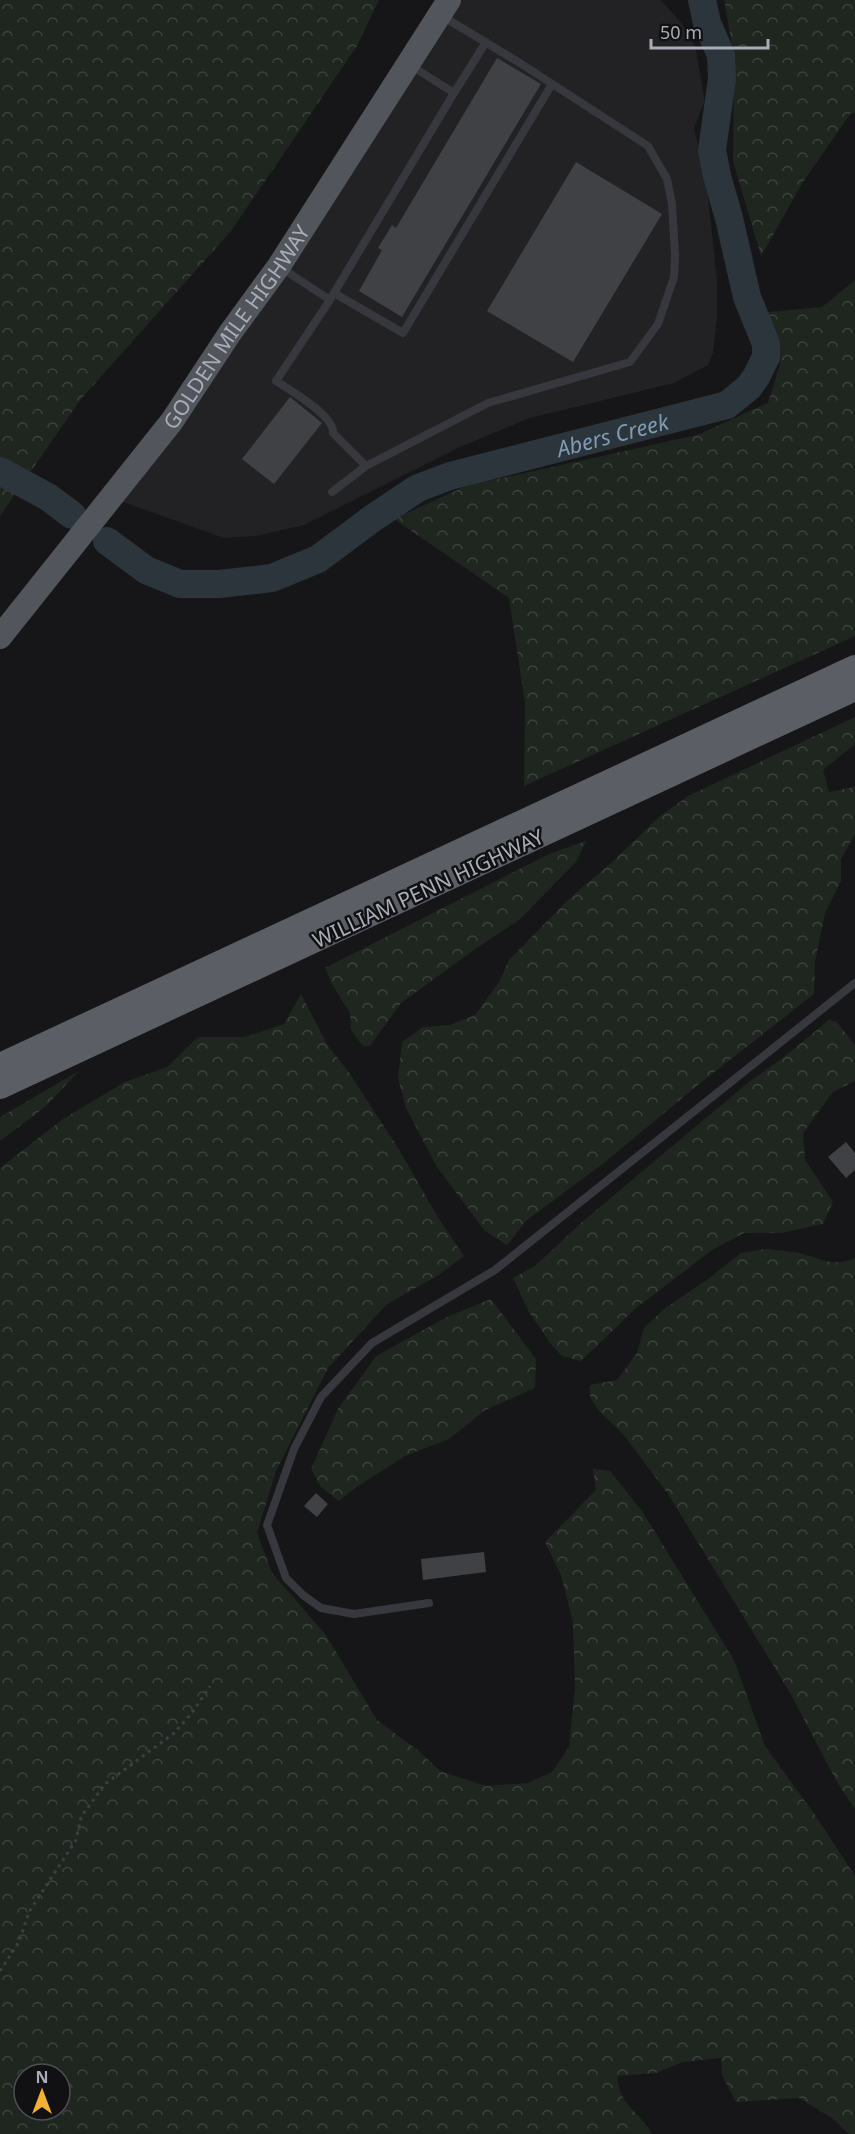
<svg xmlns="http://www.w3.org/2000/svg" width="855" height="2134" viewBox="0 0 855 2134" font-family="'Noto Sans',sans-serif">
<defs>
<pattern id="forest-crowns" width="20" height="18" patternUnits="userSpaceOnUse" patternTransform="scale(1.5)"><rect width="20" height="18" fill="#1e261f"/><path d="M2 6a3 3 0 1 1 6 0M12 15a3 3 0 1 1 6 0" fill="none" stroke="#3c433d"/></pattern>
</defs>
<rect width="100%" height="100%" fill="#161618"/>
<path fill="#222225" d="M449,0H661L688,31L696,50L704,97V102L694,128L706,178L717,281V317L713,353L708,365L674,383L530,418L460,447L304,525L256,536L224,538L112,498Z"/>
<path fill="url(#forest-crowns)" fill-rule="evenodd" d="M0,0H379L357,46L231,231L81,399L0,516Z
M724,0H855V113H851L803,182L761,256L733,161L734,56Z
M855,280V636L524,786L525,703L509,598L394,519L466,486L697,435L768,403L780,364L768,312L822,307Z
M855,717V744L823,770L829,792L855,787V834L841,859V881L825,913L815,962L814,994L699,1084L604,1163L527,1220L507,1245L485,1231L437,1167L406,1108L398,1078L402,1042L423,1027L450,1025L475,1015L499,982L509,960L570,898L610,864L660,816L690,795Z
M586,841L576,862L519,920L478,947L401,1003L370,1046H363L351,1030L350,1013L332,984L325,968L549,854Z
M301,994L328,1046L348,1071L398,1148L439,1219L464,1256L439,1275L387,1304L328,1368L276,1471L257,1533L272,1573L326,1635L377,1720L420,1752L440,1771L486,1786L528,1783L552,1772L569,1747L575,1687L573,1622L561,1575L545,1542L596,1490L593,1469L610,1471L642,1511L734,1660L765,1746L815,1815L855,1876V2134H849L832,2118L799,2098L736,2102L722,2075L721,2058L683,2062L656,2073L618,2076C616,2102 641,2113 652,2134H0V1168L63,1119L125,1082L167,1067L198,1037H245L284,1024ZM24,2074H60V2110H24Z
M829,1020L837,1022L855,1045V1081L833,1092L803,1133L805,1160L833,1202L823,1224L781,1233H744L712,1250L636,1308L581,1361L562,1356L551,1344L529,1312L513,1278L535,1266L581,1223L632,1180L749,1082L784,1057Z
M79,1071L45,1107L0,1141V1117Z
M766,1249C777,1250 788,1251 799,1253C821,1258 832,1268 855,1258V1809L837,1782L789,1691L668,1494L623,1434L599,1411L590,1397V1385L617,1380L637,1353L644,1328L664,1309L708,1279L741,1253Z
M491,1299L536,1359L535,1388L485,1410L449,1439L405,1456L355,1488L339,1501L321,1487L311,1469L338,1409L376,1356L449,1316Z"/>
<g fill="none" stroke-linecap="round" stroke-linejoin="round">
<g stroke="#2c353c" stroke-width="28">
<path d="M0,471L48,497L72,515"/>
<path id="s1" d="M107,541L146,570L180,584H219L272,578L318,559L373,518L418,488L450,476L727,405L749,387L756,377L766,357V344L747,297L729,218L717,176L712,150L722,79L721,55L707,23L702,0"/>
</g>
</g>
<path fill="#404145" d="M497,58L541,84L402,317L359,291L382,250L378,248L392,225L396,228Z
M576,162L662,214L573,362L487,311Z
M290,397L322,423L274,484L242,459Z
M846,1142L855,1153V1170L846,1178L828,1157Z
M316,1493L328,1504L317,1517L304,1506Z
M484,1552L486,1572L423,1580L421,1559Z"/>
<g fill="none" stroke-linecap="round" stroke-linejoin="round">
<path stroke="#3d3f44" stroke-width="3" stroke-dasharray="3 4.5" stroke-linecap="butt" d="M0,1971L19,1942L29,1912L76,1840L81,1817L105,1784L173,1734L192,1713L210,1686"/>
<path stroke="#37383d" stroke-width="8" d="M410,65L454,93L486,42
M280,267L330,300L276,381C290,390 335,416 333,433L366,466L488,403L630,362L658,324L674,277L675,255L672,204L667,179L648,146L520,63L442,16
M334,293L403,333L552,84
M331,298L454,93
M332,492L366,466
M429,1603L354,1614L321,1608L303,1595L286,1578L267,1525L294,1449L321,1397L372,1343L495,1270L855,983"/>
<path stroke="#53555c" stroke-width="24" id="s2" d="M0,637L172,421L230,333L279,266L449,0"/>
<path stroke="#5b5e65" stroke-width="24" d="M0,1065L855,667
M0,1087L855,689"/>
</g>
<g text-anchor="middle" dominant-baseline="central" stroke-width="5" stroke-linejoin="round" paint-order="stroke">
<g font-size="21" fill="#a8adb8" stroke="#111113">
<text stroke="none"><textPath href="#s2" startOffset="390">GOLDEN MILE HIGHWAY</textPath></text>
<text transform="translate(428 888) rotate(-25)">WILLIAM PENN HIGHWAY</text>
</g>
<g font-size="22" font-style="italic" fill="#7f9bb3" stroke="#111113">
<text stroke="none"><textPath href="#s1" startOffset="552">Abers Creek</textPath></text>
</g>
</g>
<g transform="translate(42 2092)"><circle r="28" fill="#111113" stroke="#4d4f55" stroke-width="1.5"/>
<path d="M0-4.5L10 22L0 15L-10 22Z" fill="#f2b134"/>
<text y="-9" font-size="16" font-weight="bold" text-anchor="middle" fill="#a8adb8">N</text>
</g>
<path d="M651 39v9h117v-9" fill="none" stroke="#a8adb8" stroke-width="3"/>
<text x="660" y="39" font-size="18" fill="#a8adb8" stroke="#111113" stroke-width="4.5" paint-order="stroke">50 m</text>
</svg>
